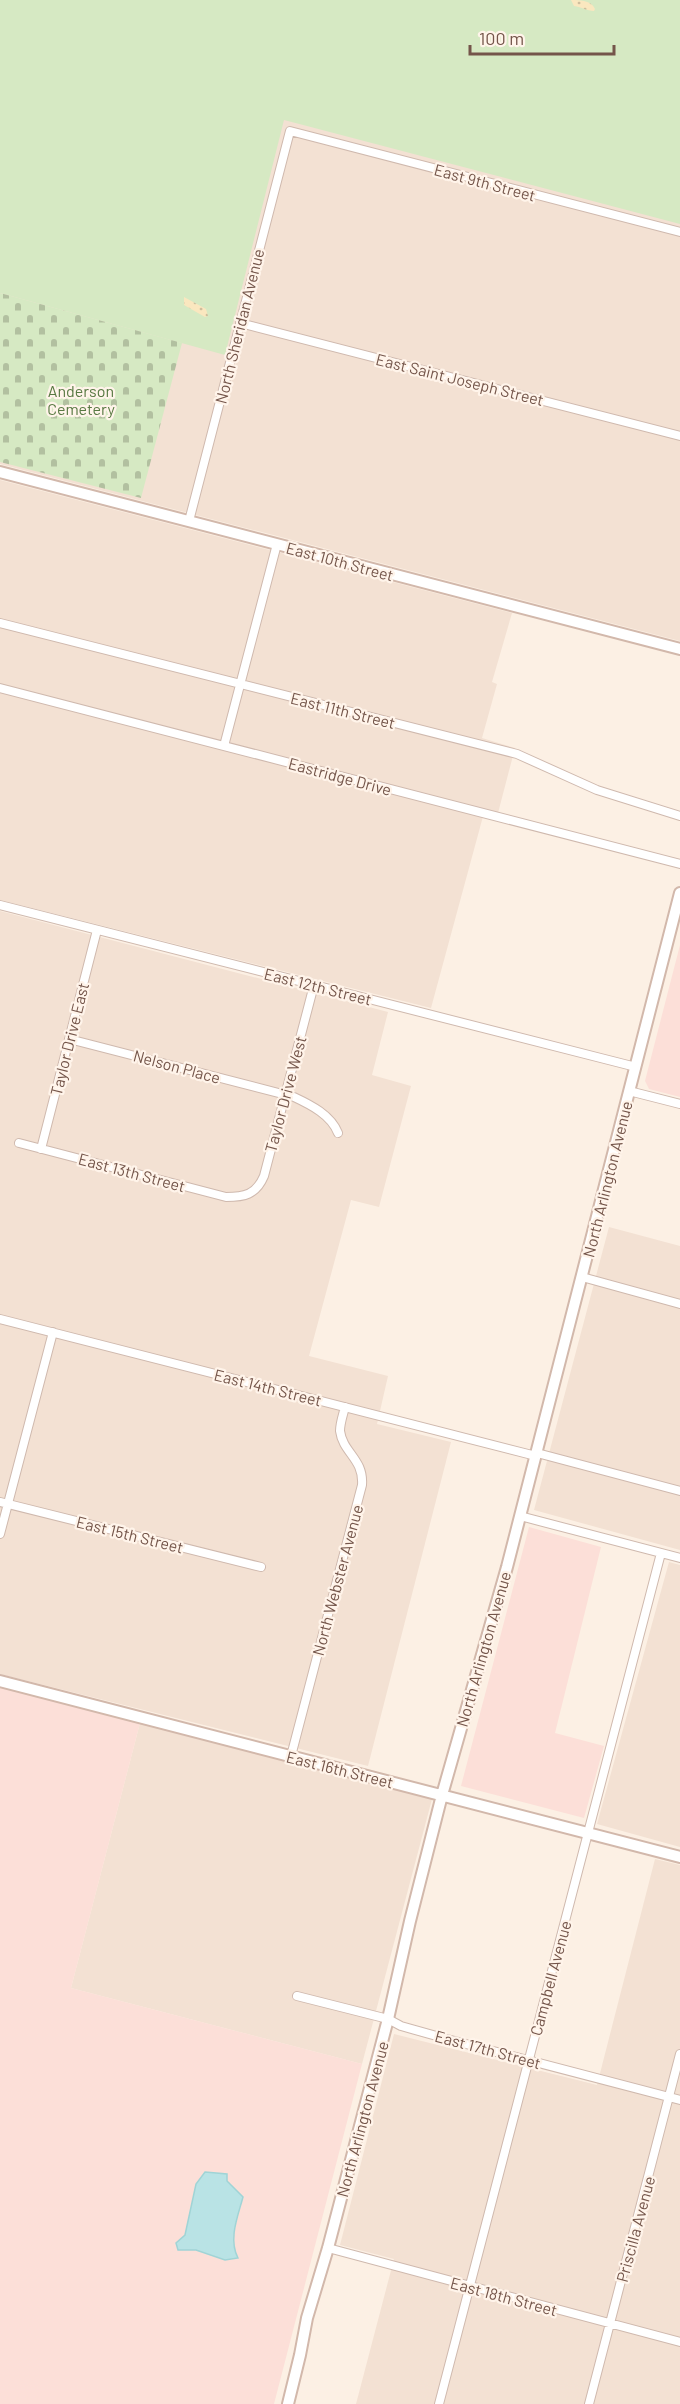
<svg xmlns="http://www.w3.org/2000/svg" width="680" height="2404" viewBox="0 0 680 2404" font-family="Barlow,sans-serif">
<defs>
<pattern id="sand-dots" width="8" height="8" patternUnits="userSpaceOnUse" patternTransform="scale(1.5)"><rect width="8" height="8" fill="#fae7bf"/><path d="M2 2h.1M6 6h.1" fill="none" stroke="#cfbe9d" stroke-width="1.8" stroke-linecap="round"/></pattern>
<pattern id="cemetery-stones" width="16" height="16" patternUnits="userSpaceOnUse" patternTransform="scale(1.5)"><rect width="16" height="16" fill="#d6e9c3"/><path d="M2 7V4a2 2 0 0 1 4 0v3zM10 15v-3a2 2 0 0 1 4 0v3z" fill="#b2c0a0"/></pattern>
</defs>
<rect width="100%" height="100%" fill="#fcf0e4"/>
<path fill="#f3e1d3" d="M0,0H680V641L0,464Z
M0,480L512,613L492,682L497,684L482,738L515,748L498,813L485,809L431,1008L0,900Z
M0,911L388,1012L372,1075L411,1086L379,1207L351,1200L309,1356L388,1376L377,1424L451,1442L368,1766L0,1674Z
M609,1227L680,1246V1550L534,1510Z
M669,1562L680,1565V1847L597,1824Z
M140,1723L432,1799L362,2064L71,1988Z
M655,1859L680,1865V2404H356L394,2259L340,2245L394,2034L597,2085Z"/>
<path fill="#fcdfd8" d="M680,945V1097L649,1089L645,1081Z
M529,1527L601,1547L555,1733L604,1746L584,1818L461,1786Z
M0,1687L140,1723L71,1988L362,2064L274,2404H0Z"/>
<path fill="#d6e9c3" d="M0,0H680V224L284,120L225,355L0,293Z"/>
<path fill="url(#sand-dots)" d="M571,0C580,0 591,0 595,9L594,11C587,11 582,7 574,6Z
M184,297L206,309L208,316L205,317L184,305Z"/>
<path fill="url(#cemetery-stones)" d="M0,293L182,343L141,498L0,462Z"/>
<path fill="#b9e3e5" stroke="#a0d4d6" stroke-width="1.5" d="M205,2172L227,2174V2181L243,2197C238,2216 228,2239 238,2258L225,2260L196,2250H178L176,2243L185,2235L196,2184Z"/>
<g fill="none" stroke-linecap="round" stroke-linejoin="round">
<g stroke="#cfb9ae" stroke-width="10">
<path id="street" d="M240,323L680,436
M189,521L290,131L680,232
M0,623L517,754L597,790L680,816
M0,688L680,864
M224,746L277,544
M0,905L636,1067
M69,1039L294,1097C311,1105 331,1115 338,1133
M629,1091L680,1104
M19,1143L226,1197C244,1197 256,1195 264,1176L314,985
M41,1149L97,930
M582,1277L680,1304
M0,1319L536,1456
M537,1453L680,1491
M0,1502L261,1567
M520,1516L680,1558
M0,1534L53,1332
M291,1756L362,1485C364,1459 343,1453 340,1431C340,1423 343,1415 345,1407
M297,1996L388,2019L401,2026L447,2039L680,2100
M328,2248L680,2342
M439,2404L661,1553
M589,2404L680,2054"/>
</g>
<g stroke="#d2b8ab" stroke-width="14">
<path id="secondary" d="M0,472L680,649
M0,1681L680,1857
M288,2404L300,2355L307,2318L328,2248L388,2019L410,1921L442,1795L507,1567L680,893"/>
</g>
<use href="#street" stroke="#fff" stroke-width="8"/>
<use href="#secondary" stroke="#fff" stroke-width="10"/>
</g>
<g text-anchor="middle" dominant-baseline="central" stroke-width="4.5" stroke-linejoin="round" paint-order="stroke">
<g font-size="16" fill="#74554a" stroke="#fff4ea">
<text transform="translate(485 182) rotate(15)">East 9th Street</text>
<text transform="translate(239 326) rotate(-76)">North Sheridan Avenue</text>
<text transform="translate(460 379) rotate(14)">East Saint Joseph Street</text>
<text transform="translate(340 561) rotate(15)">East 10th Street</text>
<text transform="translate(343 710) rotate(14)">East 11th Street</text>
<text transform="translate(340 776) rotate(15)">Eastridge Drive</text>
<text transform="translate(318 986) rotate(14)">East 12th Street</text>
<text transform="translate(69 1039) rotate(-76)">Taylor Drive East</text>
<text transform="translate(177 1066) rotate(15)">Nelson Place</text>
<text transform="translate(285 1094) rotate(-75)">Taylor Drive West</text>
<text transform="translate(132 1172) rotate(15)">East 13th Street</text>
<text transform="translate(607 1179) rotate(-76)">North Arlington Avenue</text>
<text transform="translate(268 1387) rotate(14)">East 14th Street</text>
<text transform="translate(130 1534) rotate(14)">East 15th Street</text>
<text transform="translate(337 1580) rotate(-75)">North Webster Avenue</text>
<text transform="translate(483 1649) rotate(-74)">North Arlington Avenue</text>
<text transform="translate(340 1769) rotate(14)">East 16th Street</text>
<text transform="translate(550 1978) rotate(-75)">Campbell Avenue</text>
<text transform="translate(488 2049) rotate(15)">East 17th Street</text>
<text transform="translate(362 2119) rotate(-75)">North Arlington Avenue</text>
<text transform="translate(635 2229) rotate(-75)">Priscilla Avenue</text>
<text transform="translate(504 2296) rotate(15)">East 18th Street</text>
</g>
<g font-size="16" fill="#587942" stroke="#fff4ea">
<text x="81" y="390">Anderson<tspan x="81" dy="18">Cemetery</tspan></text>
</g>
</g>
<path d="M470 45v9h144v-9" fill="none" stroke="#74554a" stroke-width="3"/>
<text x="479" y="45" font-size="18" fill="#74554a" stroke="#fff4ea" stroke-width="4.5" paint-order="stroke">100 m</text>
</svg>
